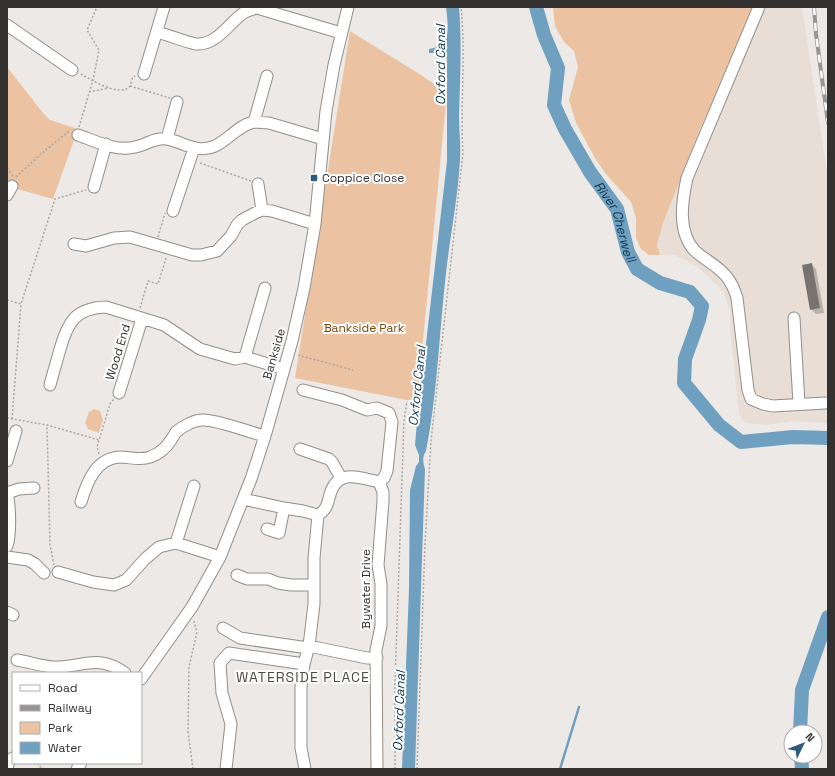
<svg xmlns="http://www.w3.org/2000/svg" width="835" height="776" viewBox="0 0 835 776" font-family="'Space Grotesk',sans-serif">
<rect width="100%" height="100%" fill="#ede9e6"/>
<path fill="#e8ded5" d="M754,7H802L828,179V423L793,421L767,425L745,423L739,414L731,339L730,311L723,291L697,266L675,255H660L657,245L663,223L701,127L740,44Z"/>
<path fill="#ebc3a2" d="M553,7H754L740,44L701,127L663,223L657,245L660,255H649L641,249L636,238V218L631,202L606,174L595,158L576,123L569,100L578,67L574,51L564,42L555,26Z
M350,31L421,75L447,93L417,402L295,378Z
M7,67L43,113L50,120L78,129L53,199L7,186Z
M94,409L100,411L103,420L99,433L88,429L85,423L89,412Z"/>
<path fill="#6fa0bf" d="M446,7H459C462,43 460,80 459,116C459,130 461,145 460,159C458,200 449,241 445,282C439,338 437,396 426,451C422,457 423,462 425,469L415,769H402L409,589L410,490L416,466L419,462V455L415,445L417,422L447,161V59C443,53 436,53 429,53V49C432,48 436,48 438,46C452,41 447,18 446,7Z"/>
<path fill="#0003" d="M811,264L816,269L824,313L816,314L811,309Z"/>
<g fill="none" stroke-linecap="round" stroke-linejoin="round">
<path stroke="#6fa0bf" stroke-width="2.5" d="M560,769L579,707"/>
<g stroke="#6fa0bf" stroke-width="14">
<path id="s1" d="M536,7L544,35L558,68L554,105L565,129L590,172L617,209L628,252L637,269L660,283L690,292L702,306L699,320L685,359L684,383L719,425L741,442L793,437L828,438"/>
<path d="M800,732L802,690L828,617"/>
<path d="M801,756L802,769"/>
</g>
</g>
<path fill="#767370" d="M812,263L820,308L810,310L802,265Z"/>
<g fill="none" stroke-linecap="round" stroke-linejoin="round">
<g stroke="#928e8b" stroke-width="13">
<path id="minor" d="M759,7L687,178C682,201 677,232 695,251C705,260 718,266 726,276C732,283 735,291 737,298L748,390L751,399L763,404L773,406L825,403
M7,25L72,70
M157,32C168,35 186,42 196,44C217,46 230,21 245,12C249,10 253,9 257,8L341,33
M144,74L164,7
M254,122L269,123L323,139
M78,135C95,141 117,152 135,147C147,145 154,137 167,139C183,142 198,154 215,146C229,140 238,125 254,122L267,76
M167,139L177,102
M258,184L262,210
M94,187L106,144
M7,195L12,186
M173,211L194,148
M74,244L86,246L114,238L130,237L192,255H201L217,251L231,236L237,225L242,220L255,213L262,210L272,211L315,224
M794,318L799,404
M245,357L265,288
M50,385C53,373 57,361 60,349C68,322 75,308 106,307L164,325L200,349L235,359L245,357L284,369
M303,390L342,400L367,410L377,408L389,413L392,422L387,471L384,478L379,482
M119,393L142,319
M300,449L329,459L332,462L341,478
M7,461L16,431
M7,493C10,505 11,534 7,546
M7,493L19,489L34,488
M243,499L284,508L303,511L318,515C326,510 327,506 329,498C336,468 356,477 379,482
M81,502C87,482 96,458 120,457C131,457 140,461 150,457C159,454 166,448 171,440C173,437 174,435 176,432C183,426 194,420 203,420C219,420 248,432 265,436
M267,529L279,533L284,508
M176,543L194,486
M7,557L28,560L35,564L44,573
M58,572L93,582L114,585L126,580L145,559L159,547L176,543L220,557
M237,575L247,579H268L278,583L291,585H314
M7,612L13,615
M223,628L240,638L308,648
M309,646L367,658H377
M17,660C29,662 41,666 53,667C82,668 97,653 125,673
M141,679L192,607L220,557L251,479L265,436L292,341L304,288L315,224L326,111L334,65L348,7
M7,769L9,761L13,758
M77,769L81,763
M226,769L231,724L222,693L220,663L229,653L304,664
M305,769L301,748V687L304,664L309,646L314,604V558L318,515
M377,769L376,650L381,626V584L378,565L383,501V492L379,482"/>
</g>
<path stroke="#aba7a5" stroke-width="1.5" stroke-dasharray="2 2" stroke-linecap="butt" d="M81,74C91,80 121,98 130,86C131,83 132,79 133,77L135,76
M130,86L170,98
M89,92L109,88
M79,127L93,80L99,50L87,30L97,7
M200,163L251,181
M7,168L14,177
M16,177L42,153L69,131
M158,237L165,213
M7,300L21,304L55,199L86,190
M140,308L148,281L158,284L166,258
M298,355L353,370
M7,418L47,425
M12,419L21,304
M99,454L97,447L110,404L114,399
M54,565L50,545L47,425L99,440
M37,763L42,769
M193,769L188,732L189,667L197,632L194,621
M395,769V682L404,421L407,401
M417,769L425,544L431,441L463,153C460,105 466,56 461,7"/>
<use href="#minor" stroke="#fff" stroke-width="11"/>
<g stroke="#979492" stroke-width="4">
<path id="rail" d="M814,7L816,34L828,123"/>
</g>
<use href="#rail" stroke="#fff" stroke-width="2.5" stroke-dasharray="8" stroke-linecap="butt"/>
</g>
<rect fill="#2b5c7a" stroke="#fff" stroke-width="1.5" x="310" y="174" width="8" height="8" rx="2"/>
<g text-anchor="middle" dominant-baseline="central" stroke-width="4" stroke-linejoin="round" paint-order="stroke">
<g font-size="12" fill="#343231" stroke="#fff" text-anchor="start">
<text x="322" y="178">Coppice Close</text>
</g>
<g font-size="12" fill="#7b4608" stroke="#fff">
<text x="364" y="328">Bankside Park</text>
</g>
<g font-size="12" fill="#343231" stroke="#fff">
<text transform="translate(118 352) rotate(-73)">Wood End</text>
<text transform="translate(274 354) rotate(-74)">Bankside</text>
<text transform="translate(366 589) rotate(-90)">Bywater Drive</text>
</g>
<g font-size="13" font-style="italic" fill="#0d364c" stroke="#fff">
<text transform="translate(440 65) rotate(-90)">Oxford Canal</text>
<text stroke="none"><textPath href="#s1" startOffset="235">River Cherwell</textPath></text>
<text transform="translate(417 386) rotate(-84)">Oxford Canal</text>
<text transform="translate(399 711) rotate(-88)">Oxford Canal</text>
</g>
<g font-size="14" letter-spacing="1" fill="#4d4a47" stroke="#fff">
<text x="303" y="677">WATERSIDE PLACE</text>
</g>
</g>
<rect width="835" height="776" fill="none" stroke="#343231" stroke-width="16"/>
<rect x="12" y="672" width="130" height="92" fill="#ffffff" stroke="#aeadad"/>
<rect x="20" y="685" width="20" height="6" fill="#ffffff" stroke="#aeadad"/>
<text x="48" y="692" font-size="12" fill="#343231">Road</text>
<rect x="20" y="705" width="20" height="6" fill="#979492" stroke="#aeadad"/>
<text x="48" y="712" font-size="12" fill="#343231">Railway</text>
<rect x="20" y="722" width="20" height="12" fill="#ebc3a2" stroke="#aeadad"/>
<text x="48" y="732" font-size="12" fill="#343231">Park</text>
<rect x="20" y="742" width="20" height="12" fill="#6fa0bf" stroke="#aeadad"/>
<text x="48" y="752" font-size="12" fill="#343231">Water</text>
<g transform="translate(803 744) rotate(47)"><circle r="19" fill="#ffffff" stroke="#aeadad"/>
<path d="M0-3L7 15L0 10L-7 15Z" fill="#2b5c7a"/>
<text y="-6" font-size="11" font-weight="bold" text-anchor="middle" fill="#343231">N</text>
</g>
</svg>
